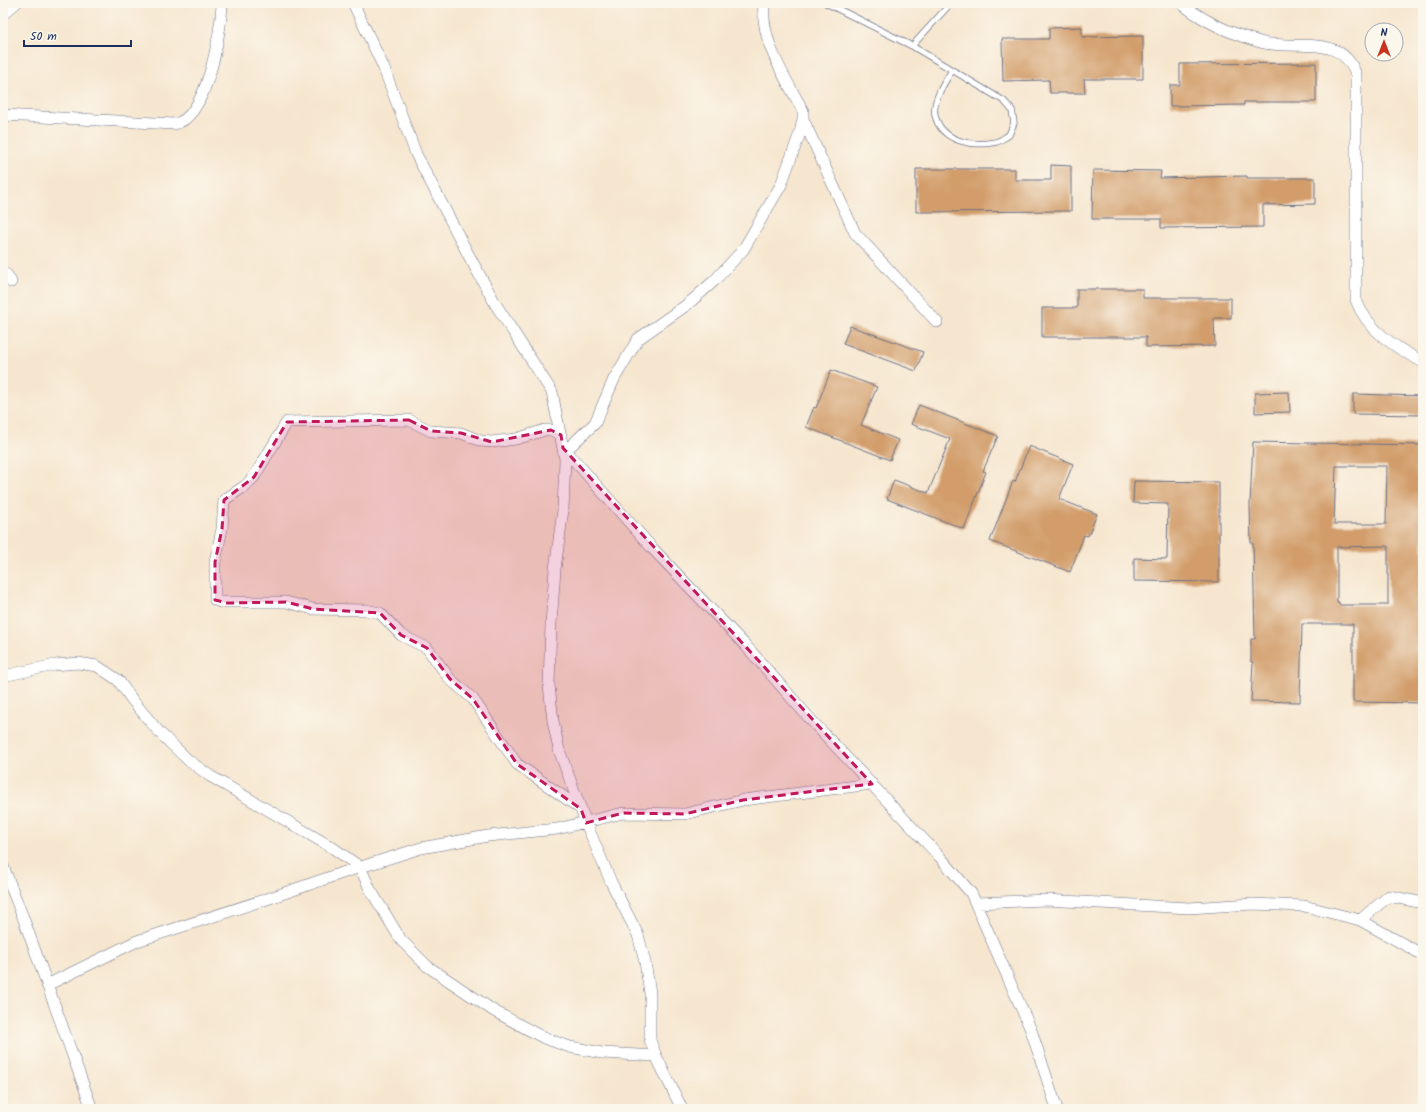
<svg xmlns="http://www.w3.org/2000/svg" width="1426" height="1112" viewBox="0 0 1426 1112" font-family="Kalam,sans-serif">
<rect width="100%" height="100%" fill="#fbf7ec"/>
<filter id="ink" filterUnits="userSpaceOnUse"><feTurbulence type="fractalNoise" baseFrequency=".025" numOctaves="2"/><feDisplacementMap in="SourceGraphic" scale="8" xChannelSelector="R" yChannelSelector="G"/><feConvolveMatrix kernelMatrix="1 2 1 2 8 2 1 2 1" color-interpolation-filters="sRGB"/></filter>
<filter id="wash" filterUnits="userSpaceOnUse"><feTurbulence type="fractalNoise" baseFrequency=".012" numOctaves="4" result="noise"/><feDisplacementMap in="SourceGraphic" scale="16" xChannelSelector="R" yChannelSelector="G"/><feGaussianBlur stdDeviation="0.9" result="paint"/><feColorMatrix in="noise" values="0 0 0 0 0 0 0 0 0 0 0 0 0 0 0 0 0 1.4 0 .05"/><feComposite in="paint" operator="in"/></filter>
<g filter="url(#wash)">
<rect width="100%" height="100%" fill="#f6e6cf"/>
<g id="blocks">
<path fill="#d29d6a" fill-rule="evenodd" d="M1082,27V37L1143,36V79H1084L1085,93H1050L1049,80L1003,81L1002,39H1049V28Z
M1316,63V102H1244V105L1170,106V85H1180V64Z
M1051,165L1071,166V211L916,212V169H1015V180H1051Z
M1093,170L1161,171L1160,178L1247,176V178H1315V204L1263,205V227L1161,228V219H1092Z
M1077,289H1143V298H1231V318H1214L1215,346L1146,347V337H1042V308H1077Z
M850,326L923,352L916,371L843,344Z
M831,370L877,387L861,425L898,440L890,460L806,427L814,407L816,408Z
M1289,392L1290,412L1255,413V393Z
M1353,394L1423,396V415L1353,414Z
M919,405L998,436L983,471L986,472L964,529L887,499L894,480L928,493L950,439L911,424Z
M1253,442L1423,445V703L1353,702V624H1302L1300,702L1251,701L1253,662H1251V639H1255L1253,543H1251L1250,504ZM1336,466H1387L1386,524H1334ZM1388,546V605H1339V602H1337V547Z
M1029,446L1073,464L1059,499L1097,514L1088,536L1084,535L1070,572L990,541L1013,481L1015,482Z
M1134,481L1219,482V582L1134,581V558L1167,559L1168,504L1133,503Z"/>
</g>
</g>
<g filter="url(#ink)">
<use href="#blocks" fill-opacity="0" stroke="#686f86" stroke-width="1"/>
<g fill="none" stroke-linecap="round" stroke-linejoin="round">
<g stroke="#686f86" stroke-width="7">
<path id="lane" d="M826,3L912,46L1004,101L1012,110L1014,123L1009,135C1005,137 1001,141 996,142C973,147 941,142 935,115C932,101 945,82 952,70
M912,46L951,3"/>
</g>
<g stroke="#686f86" stroke-width="12">
<path id="street" d="M353,3L383,66L416,154L468,254L496,305L552,392L565,459L563,510L555,569L551,624L549,685L553,721L559,750L586,823L611,882L638,935L645,962L650,993V1040L656,1056L682,1109
M1181,3C1203,21 1232,34 1260,42C1294,52 1341,31 1356,75V300C1367,330 1396,348 1423,362
M3,14L16,3
M3,115L174,124C207,119 221,32 222,3
M803,119L855,233L937,322
M3,273L7,275L11,282
M561,435L551,430H545L516,439L492,442L481,441L461,433L431,431L409,420L287,422L254,477L245,486L224,500L222,529L215,562V600L220,602H286L313,609L366,610L380,613L401,635L427,648L450,679L473,699L517,764L581,809
M566,451L653,549L746,646L811,720L940,857L971,893L1031,1030L1057,1109
M564,452L595,423L614,379L638,339L688,304L714,281L743,250L781,185L800,133L803,119V111C786,78 760,42 764,3
M3,676L55,665L78,663L97,666L118,680L133,701L159,732L188,760L210,776L333,848L360,867L370,889L401,940L427,966L494,1011L544,1038L570,1047L602,1053L656,1056
M3,866L24,920L92,1109
M977,903L1046,900L1189,908L1252,904L1304,906L1360,920L1423,955
M1360,920L1389,896L1423,903
M47,985L137,941L270,898L342,873L421,848L488,836L557,829L623,813L685,814L743,800L872,784"/>
</g>
<use href="#lane" stroke="#fff" stroke-width="5.5"/>
<use href="#street" stroke="#fff" stroke-width="11"/>
</g>
</g>
<path fill="#c2185b" fill-opacity="0.2" stroke="#c2185b" stroke-width="3" stroke-dasharray="8 5" stroke-linejoin="round" d="M409,420L431,431L461,433L492,442L551,430L561,435L563,448L872,784L743,800L685,814L623,813L586,823L581,809L517,764L473,699L450,679L427,648L401,635L380,613L313,609L286,602L227,603L215,600V562L222,529L224,500L254,477L287,422Z"/>
<rect width="1426" height="1112" fill="none" stroke="#fbf7ec" stroke-width="16"/>
<g transform="translate(1384 42)"><circle r="19" fill="#fbf7ec" stroke="#a1a7b3"/>
<path d="M0-3L7 15L0 10L-7 15Z" fill="#c8321e"/>
<text y="-6" font-size="11" font-weight="bold" text-anchor="middle" fill="#1b2f5e">N</text>
</g>
<path d="M24 40v6h107v-6" fill="none" stroke="#1b2f5e" stroke-width="2"/>
<text x="30" y="40" font-size="12" fill="#1b2f5e" stroke="#fbf7ec" stroke-width="3" paint-order="stroke">50 m</text>
</svg>
